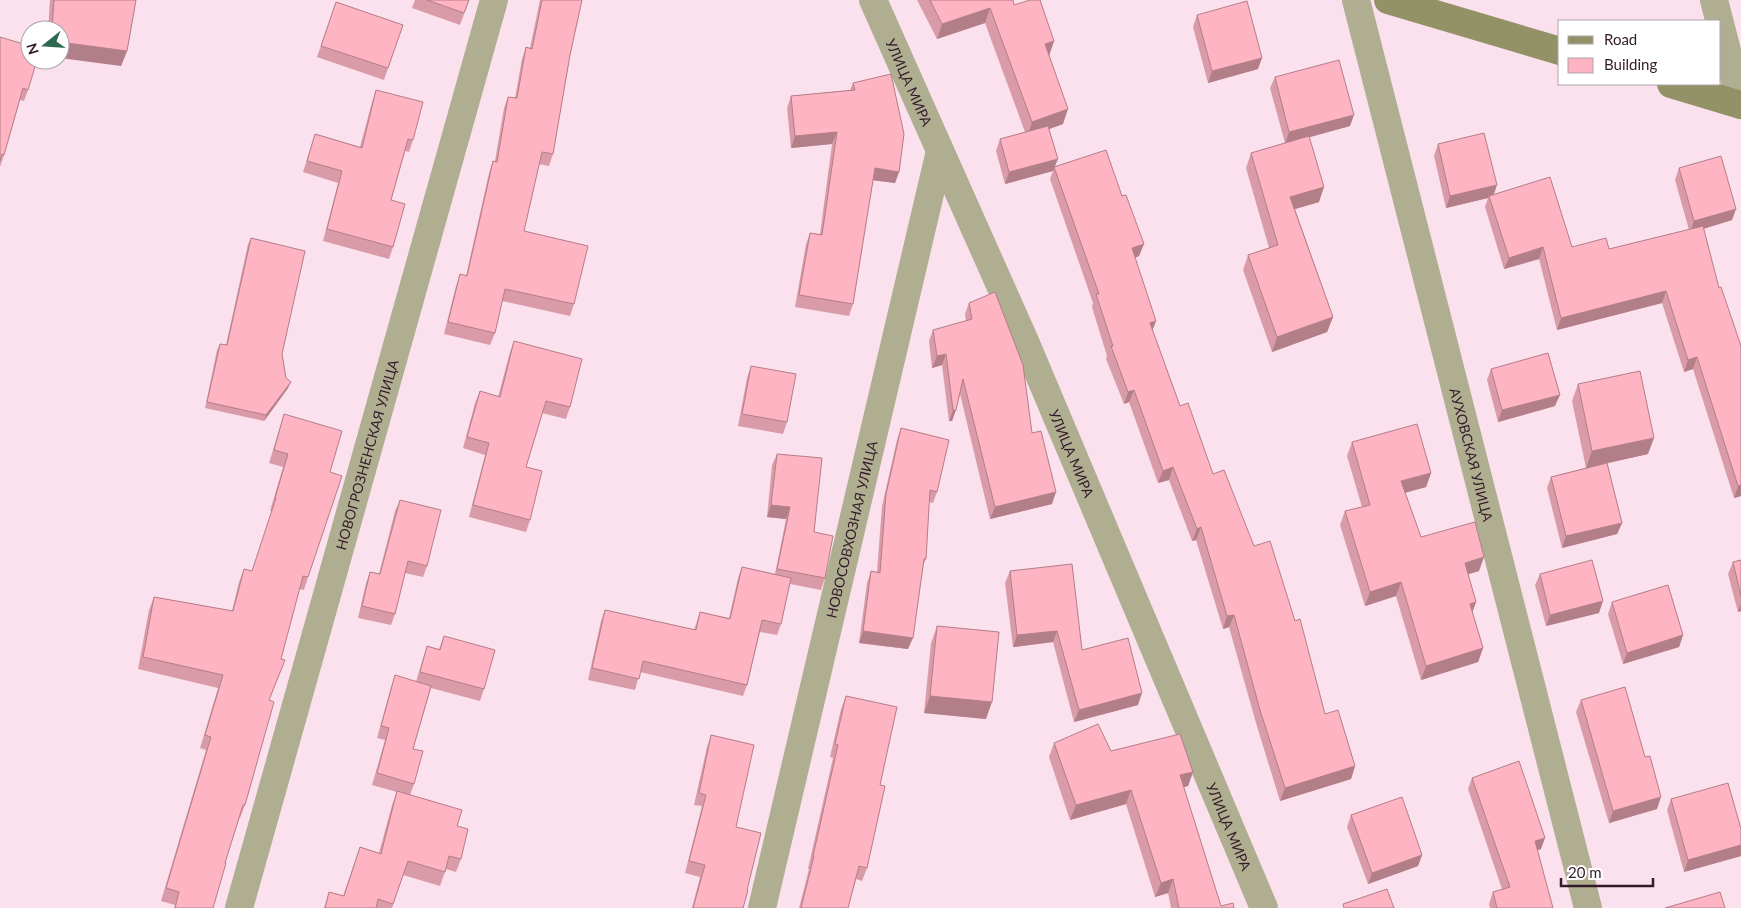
<svg xmlns="http://www.w3.org/2000/svg" width="1741" height="908" viewBox="0 0 1741 908" font-family="Lato,sans-serif">
<rect width="100%" height="100%" fill="#fbe0ee"/>
<g fill="none" stroke-linecap="round" stroke-linejoin="round">
<g stroke="#afae91" stroke-width="28">
<path id="s1" d="M873,0L1024,339L1264,908"/>
<path id="s2" d="M1356,0L1588,908"/>
<path d="M1714,0L1741,105"/>
<path id="s3" d="M239,908L494,0"/>
<path id="s4" d="M762,908L940,151"/>
</g>
<path stroke="#939166" stroke-width="28" d="M1388,0L1560,51
M1671,84L1741,105"/>
</g>
<path fill="#da9ba8" d="M50,0H136L127,51L121,66L60,30H48Z
M415,0H469L460,25L412,8Z
M540,0H582L570,55L553,154L549,166L539,164L524,231L574,304L570,316L502,301L495,333L490,345L444,334L456,286L460,274L466,276L489,173L493,161H495L504,108L508,97L515,98L522,59L526,47L530,48Z
M917,0H1013L1014,5L1054,41L1049,55L1063,124L1049,129L1055,167L1139,256L1135,258L1156,321L1152,331L1180,406L1213,474L1254,546L1295,621L1325,714L1355,766L1351,779L1280,801L1256,723L1229,627L1223,629L1196,540L1192,541L1169,480L1158,483L1129,402L1124,404L1106,359L1107,356L1092,307L1093,303L1050,179L1053,171L1005,184L996,151L1000,139L1025,132L985,23L937,39Z
M336,2L403,25L384,80L317,57Z
M1197,15L1258,69L1208,83L1193,27Z
M0,37L28,90L24,101L20,100L4,155L0,167Z
M1275,77L1350,126L1309,137L1319,202L1295,209L1333,317L1327,332L1272,352L1243,270L1248,255L1269,248L1246,168L1251,153L1285,143L1270,88Z
M853,83L899,172L895,183L873,180L853,304L849,316L795,307L806,244L810,233L820,234L832,144L791,148L787,108L791,96L850,90Z
M376,90L413,140L409,152L405,151L391,200L393,247L389,259L323,241L338,183L303,172L315,134L360,147L372,102Z
M1438,144L1494,194L1572,247L1609,249L1689,230L1675,180L1679,168L1732,220L1703,229L1719,288L1741,346V496L1734,498L1693,369L1684,372L1662,303L1557,330L1539,259L1504,269L1485,207L1488,198L1446,208L1434,156Z
M251,238L282,354L288,388L264,421L205,408L217,350L220,344L226,345L248,244Z
M969,303L1032,433L1052,504L990,519L960,394L952,421H949L942,365L932,368L929,341L933,330L966,321L965,314Z
M514,341L570,407L566,419L542,413L526,467L530,520L526,532L469,517L485,455L463,448L475,403L480,391L498,397L510,352Z
M751,366L787,422L783,434L738,426L747,378Z
M1491,369L1555,406L1498,422L1487,380Z
M1578,384L1648,454L1607,463L1622,523L1617,534L1562,548L1547,488L1551,477L1586,468L1572,401Z
M284,414L330,472L308,577L304,590L299,589L269,700L245,805L240,818H239L225,863L213,908H174L175,905L161,901L206,750L200,748L218,688L138,669L149,610L154,597L232,611L239,582L244,569L252,571L272,511H270L283,467L269,463L280,427Z
M901,428L937,492L933,503L929,502L926,559L923,565L908,649L859,643L867,583L871,571L877,572L882,506L897,440Z
M1352,442L1431,473L1426,487L1405,493L1421,537L1479,571L1468,574L1476,602L1472,613L1483,648L1478,662L1421,680L1396,596L1365,606L1340,525L1345,511L1362,507L1347,456Z
M777,454L814,532L825,578L821,590L790,584L781,624L777,635L760,632L747,685L743,696L640,672L635,690L588,680L601,621L605,610L694,630L700,612L729,618L738,578L742,567L775,574L786,519L767,517L772,465Z
M400,500L427,566L423,577L405,573L395,614L391,625L358,618L366,583L370,572L379,574L395,511Z
M1741,560V611L1738,612L1728,574L1733,562Z
M1010,571L1082,650L1138,705L1074,722L1053,642L1013,647L1005,583Z
M1540,574L1599,613L1546,626L1535,585Z
M1612,602L1683,635L1679,647L1623,664L1608,614Z
M937,626L986,719L924,713L931,643Z
M444,636L484,689L480,701L431,688L413,749L414,784L410,795L457,826L461,859L456,872L446,869L440,886L403,875L392,908H324L329,892L343,896L360,847L379,853L392,805L397,792L372,785L385,740L377,738L391,687L395,675L416,682L423,658L427,646L439,649Z
M846,696L880,785L867,868L862,881L856,879L848,908H799L809,869H808L833,758L830,757L841,709Z
M1581,700L1657,809L1609,823L1576,712Z
M711,735L736,827L747,890L743,908H692L700,877L685,873L702,806L694,805L707,747Z
M1054,743L1111,751L1193,772L1188,786L1183,787L1221,906L1234,908H1171L1168,893L1155,897L1126,804L1070,820L1049,757Z
M1472,778L1541,849L1537,851L1553,908H1490L1489,904L1493,892L1502,889L1468,789Z
M1671,799L1741,829V856L1684,872L1667,810Z
M1351,815L1422,855L1418,866L1368,884L1347,827Z"/>
<path fill="#b27e88" d="M990,8L985,23L937,39L942,24Z
M1054,41L1049,56L1045,44Z
M60,42L127,51L121,66L60,58Z
M1262,58L1258,69L1208,83L1212,71Z
M1068,109L1063,124L1027,137L1032,122Z
M1354,115L1350,126L1285,144L1289,132Z
M837,132L832,144L791,148L795,136Z
M1058,159L1053,171L1005,184L1009,172Z
M875,168L899,172L895,183L871,180Z
M1497,185L1493,197L1489,196L1488,198L1446,208L1450,196Z
M1324,187L1319,202L1285,212L1290,197Z
M1736,209L1732,220L1690,233L1694,221Z
M1144,244L1139,256L1127,261L1132,248Z
M1543,247L1539,259L1504,269L1509,258Z
M1666,291L1662,303L1557,330L1561,318Z
M1333,317L1327,332L1272,352L1277,337Z
M1156,321L1151,334L1150,323Z
M946,354L942,365L932,368L937,356Z
M1697,357L1693,369L1684,372L1688,360Z
M291,382L288,388L264,421L266,415Z
M1134,390L1129,402L1124,404L1128,392Z
M1560,395L1555,406L1498,422L1502,410Z
M953,410H956L952,421H949Z
M1654,438L1648,454L1586,468L1592,451Z
M1173,467L1169,480L1158,483L1163,471Z
M1431,473L1426,487L1396,495L1401,481Z
M1741,485V496L1734,498L1738,486Z
M1056,492L1052,504L990,519L995,507Z
M771,505L790,507L786,519L767,517Z
M1622,523L1617,534L1562,548L1566,536Z
M1201,527L1196,540L1192,541L1197,529Z
M1484,557L1479,571L1459,577L1465,563Z
M1401,582L1396,596L1365,606L1370,592Z
M1603,601L1599,613L1546,626L1550,615Z
M1476,602L1471,616L1470,604Z
M1741,603V611L1738,612Z
M1234,615L1229,627L1223,629L1227,616Z
M863,631L913,638L908,649L859,643Z
M1057,631L1053,642L1013,647L1017,635Z
M1683,635L1679,647L1623,664L1627,653Z
M1483,648L1478,662L1421,680L1426,666Z
M1142,693L1138,705L1074,722L1079,710Z
M930,696L992,702L986,719L924,713Z
M1355,766L1351,779L1280,801L1285,788Z
M1193,772L1188,786L1175,790L1180,775Z
M1131,790L1126,804L1070,820L1076,805Z
M1661,797L1657,809L1609,823L1613,811Z
M1545,838L1541,849L1530,853L1535,841Z
M1741,845V856L1684,872L1688,860Z
M1422,855L1418,866L1368,884L1372,873Z
M1173,879L1168,893L1155,897L1161,883Z"/>
<path fill="#feb4c3" stroke="#b27e88" d="M54,0H136L127,51L60,42V30H52Z
M427,0H469L464,13Z
M542,0H582L570,55L553,154L542,152L524,231L588,246L574,304L505,289L495,333L448,322L460,274L467,276L493,161L497,162L508,97L517,98L526,47L532,49Z
M930,0H1013L1014,5L1030,0H1040L1054,41L1045,44L1068,109L1032,122L990,8L942,24Z
M1247,1L1262,58L1212,71L1197,15Z
M336,2L403,25L388,68L321,46Z
M0,37L30,46V60H37L28,90L23,88L4,155L2,154L0,161Z
M1339,60L1354,115L1289,132L1275,77Z
M891,74L904,134L899,172L875,168L853,304L799,295L810,233L822,235L837,132L795,136L791,96L855,90L853,83Z
M376,90L423,102L413,140L408,139L391,200L405,204L393,247L327,229L342,171L307,161L315,134L362,148Z
M1048,126L1058,159L1009,172L1000,139Z
M1484,133L1497,185L1450,196L1438,144Z
M1309,136L1324,187L1290,197L1333,317L1277,337L1248,255L1278,245L1251,153Z
M1106,150L1122,196L1126,195L1144,244L1132,248L1156,321L1150,323L1180,406L1188,403L1213,474L1224,470L1254,546L1270,541L1295,621L1300,619L1325,714L1338,710L1355,766L1285,788L1260,710L1234,615L1227,616L1201,527L1197,529L1173,467L1163,471L1134,390L1128,392L1111,346H1113L1096,294H1099L1054,167Z
M1721,156L1736,209L1694,221L1679,168Z
M1550,177L1572,247L1606,238L1609,249L1703,226L1719,288L1721,287L1741,346V485L1738,486L1697,357L1688,360L1666,291L1561,318L1543,247L1509,258L1489,196Z
M251,238L305,251L282,354L286,378L291,382L266,415L207,402L220,344L227,345Z
M995,292L1023,365L1032,433L1041,431L1056,492L995,507L963,379L956,410H953L946,354L937,356L933,330L972,319L969,303Z
M514,341L582,359L570,407L546,401L526,467L542,471L530,520L473,505L489,443L467,437L480,391L500,397Z
M1548,353L1560,395L1502,410L1491,369Z
M751,366L796,374L787,422L742,414Z
M1640,371L1654,438L1592,451L1578,384Z
M284,414L342,431L330,472L342,476L308,577L303,576L281,659L285,660L269,700L274,702L245,805H243L225,863H226L213,908H175L179,892L166,888L211,737L205,735L223,675L143,657L154,597L233,611L244,569L252,571L276,498H275L288,454L274,450Z
M1417,424L1431,473L1401,481L1421,537L1475,522L1484,557L1465,563L1476,602L1470,604L1483,648L1426,666L1401,582L1370,592L1345,511L1370,505L1352,442Z
M901,428L949,440L937,492L930,490L926,559H924L913,638L863,631L871,571L880,573L886,494Z
M777,454L822,458L814,532L833,536L825,578L777,569L790,507L771,505Z
M1607,463L1622,523L1566,536L1551,477Z
M400,500L441,510L427,566L408,561L395,614L362,606L370,572L380,574Z
M1592,560L1603,601L1550,615L1540,574Z
M1741,560V596L1733,562Z
M1072,564L1082,650L1128,638L1142,693L1079,710L1057,631L1017,635L1010,571Z
M742,567L791,578L781,624L762,620L747,685L643,661L639,679L592,668L605,610L696,630L700,612L730,619Z
M1668,585L1683,635L1627,653L1612,602Z
M937,626L999,632L992,702L930,696Z
M444,636L495,650L484,689L420,672L427,646L440,650Z
M395,675L431,686L413,749L423,751L414,784L377,773L389,728L381,726Z
M1625,687L1645,757L1650,756L1661,797L1613,811L1581,700Z
M846,696L897,707L880,785L885,786L867,868L859,866L848,908H801L814,856H813L838,745L835,744Z
M1098,724L1111,751L1180,734L1193,772L1180,775L1221,906L1233,903L1234,908H1179L1173,879L1161,883L1131,790L1076,805L1054,743Z
M711,735L754,745L736,827L761,833L747,890H748L743,908H693L705,865L689,861L706,795L699,793Z
M1519,761L1545,838L1535,841L1553,908H1497L1493,892L1510,887L1472,778Z
M1728,783L1741,829V845L1688,860L1671,799Z
M397,791L462,810L457,826L468,829L461,859L449,856L445,872L408,861L393,904L378,899L376,908H325L329,892L344,896L360,847L381,854Z
M1402,797L1422,855L1372,873L1351,815Z
M1387,889L1394,908H1344L1343,904Z
M1720,892L1725,908H1665Z"/>
<g text-anchor="middle" dominant-baseline="central" stroke-width="4" stroke-linejoin="round" paint-order="stroke">
<g font-size="14" fill="#341b29" stroke="#fff">
<text stroke="none"><textPath href="#s1" startOffset="90">УЛИЦА МИРА</textPath></text>
<text stroke="none"><textPath href="#s1" startOffset="495">УЛИЦА МИРА</textPath></text>
<text stroke="none"><textPath href="#s3" startOffset="471">НОВОГРОЗНЕНСКАЯ УЛИЦА</textPath></text>
<text stroke="none"><textPath href="#s2" startOffset="469">АУХОВСКАЯ УЛИЦА</textPath></text>
<text stroke="none"><textPath href="#s4" startOffset="389">НОВОСОВХОЗНАЯ УЛИЦА</textPath></text>
<text stroke="none"><textPath href="#s1" startOffset="900">УЛИЦА МИРА</textPath></text>
</g>
</g>
<rect x="1558" y="20" width="162" height="65" fill="#ffffff" stroke="#aea4a9"/>
<rect x="1568" y="36" width="25" height="8" fill="#939166" stroke="#aea4a9"/>
<text x="1604" y="45" font-size="15" fill="#341b29">Road</text>
<rect x="1568" y="58" width="25" height="15" fill="#feb4c3" stroke="#aea4a9"/>
<text x="1604" y="70" font-size="15" fill="#341b29">Building</text>
<g transform="translate(45 45) rotate(253)"><circle r="24" fill="#ffffff" stroke="#aea4a9"/>
<path d="M0-4L9 19L0 12L-9 19Z" fill="#2e6851"/>
<text y="-8" font-size="14" font-weight="bold" text-anchor="middle" fill="#341b29">N</text>
</g>
<path d="M1561 878v8h92v-8" fill="none" stroke="#341b29" stroke-width="2.5"/>
<text x="1568" y="878" font-size="15" fill="#341b29" stroke="#ffffff" stroke-width="4" paint-order="stroke">20 m</text>
</svg>
